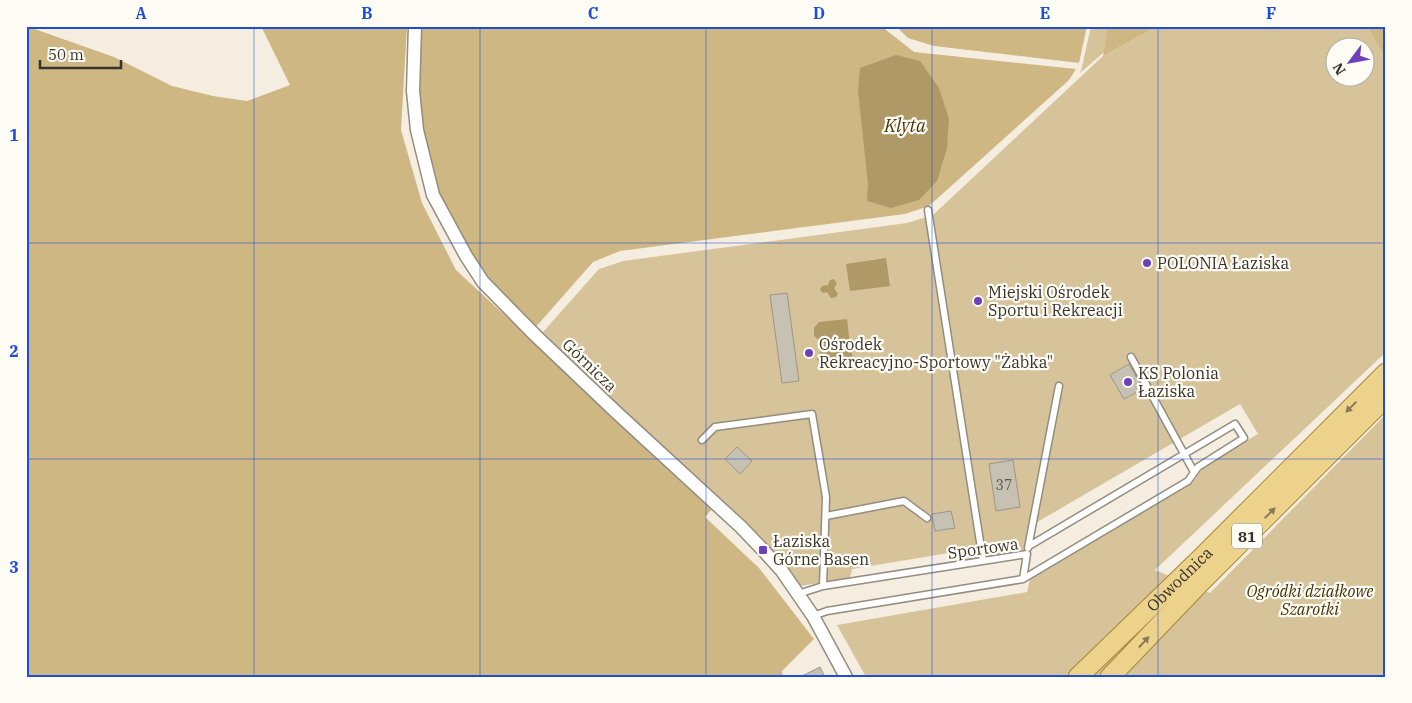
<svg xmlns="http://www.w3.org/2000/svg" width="1412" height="703" viewBox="0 0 1412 703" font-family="'IBM Plex Serif',serif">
<rect width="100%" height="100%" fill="#f5eee0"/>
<path fill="#d6c399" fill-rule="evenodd" d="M1091,26H1134L1080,73L1082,67Z
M1158,26H1367L1386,60V352L1155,570L1210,593L1386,414V677H866L837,625L1027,592L1030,579L1193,482L1205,465L1258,434L1240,404L1027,528L1024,550L969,559L967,550L852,569L850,578L800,586L742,523L543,332L599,269L623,261L907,223L933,215L1103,56ZM1334,48H1364V78H1334Z"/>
<path fill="#ceb783" d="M26,26L114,57L172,86L213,96L247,101L290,85L261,26H407L401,130L422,203L456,270L713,508L705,517L759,568L814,639L782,671L783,677H26Z
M419,26H881L914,52L1076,69L1069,80L929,206L905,214L620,251L593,262L534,329L467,263L434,198L415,128Z
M896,26H1087L1079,63L934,46L908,38Z
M1108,26H1158L1103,56Z
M1367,26H1386V60Z"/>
<path fill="#af9967" d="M896,55L920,61L939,88L949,119L947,148L937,181L919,200L891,208L867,201L868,184L858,91L860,68Z
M886,258L890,286L850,291L846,264Z
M834,279L837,284L834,288L838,294L836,297L831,298L827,292L823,293L820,290L822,286L828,285L830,280Z
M847,319L850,345L849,348C854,355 854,361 849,368L842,369L835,363L833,359L828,363L822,364L817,360L818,355L821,351L820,341L814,336V328L819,322Z"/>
<path fill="#c7c1b3" stroke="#9c9688" d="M787,293L799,381L782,383L770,295Z
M1129,364L1143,389L1124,399L1110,375Z
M737,447L752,461L740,474L725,459Z
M1013,460L1020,507L996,511L989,464Z
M951,511L955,528L935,531L932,514Z
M820,667L825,677H800Z"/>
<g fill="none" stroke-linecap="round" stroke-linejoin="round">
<g stroke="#938d7f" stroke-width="9">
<path id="lane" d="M928,210L983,561
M1131,357L1194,472
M702,440L715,427L812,414L826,497L823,586
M826,516L904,501L927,518
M1028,548L1059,386
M1023,579L1188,481L1198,467L1244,438L1235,424L1029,546
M798,594L823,586L1027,554L1023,579L827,611L813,616"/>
</g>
<g stroke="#938d7f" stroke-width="15">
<path id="street" d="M415,26L413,91L417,130L433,195L466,256L483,282L535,335L616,412L741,527L763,550L782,571L813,616L846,677"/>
</g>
<g stroke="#a68739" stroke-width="21">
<g id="primary">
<path id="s1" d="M1078,677L1200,559L1386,373"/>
<path d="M1110,677L1199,584L1386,397"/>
</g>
</g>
<use href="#lane" stroke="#fff" stroke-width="6"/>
<use href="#street" stroke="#fff" stroke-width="12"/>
<use href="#primary" stroke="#edd28c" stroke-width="19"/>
</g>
<defs><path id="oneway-solid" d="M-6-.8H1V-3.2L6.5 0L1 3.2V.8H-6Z" transform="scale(1.25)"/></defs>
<g fill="#897b58">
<use href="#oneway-solid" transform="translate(1351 407) rotate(135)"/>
<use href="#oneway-solid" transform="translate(1270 513) rotate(-45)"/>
<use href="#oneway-solid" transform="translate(1144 642) rotate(-47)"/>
</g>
<path fill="none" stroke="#1d4ed8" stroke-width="1" stroke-opacity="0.55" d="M254,26V677M480,26V677M706,26V677M932,26V677M1158,26V677M26,243H1386M26,459H1386"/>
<g fill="#6f41b9" stroke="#fffcf6" stroke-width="2">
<circle cx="1147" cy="263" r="5"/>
<circle cx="978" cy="301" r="5"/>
<circle cx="809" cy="353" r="5"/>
<circle cx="1128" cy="382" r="5"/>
<rect x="758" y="545" width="10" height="10" rx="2.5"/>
</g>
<g text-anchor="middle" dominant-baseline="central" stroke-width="4.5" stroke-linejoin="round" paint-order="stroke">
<g font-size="14" fill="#5b574f">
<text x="1004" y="485">37</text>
</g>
<rect fill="#fffcf6" stroke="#73706a" stroke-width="1" x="1232" y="523.5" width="30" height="25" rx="4"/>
<g font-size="15" font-weight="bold" fill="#37342e">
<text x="1247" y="536">81</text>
</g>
<g font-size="16" fill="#37342e" stroke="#fffcf6" text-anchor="start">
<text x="1157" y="263">POLONIA Łaziska</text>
<text x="988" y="292">Miejski Ośrodek<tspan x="988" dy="18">Sportu i Rekreacji</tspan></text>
<text x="819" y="344">Ośrodek<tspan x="819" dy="18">Rekreacyjno-Sportowy "Żabka"</tspan></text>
<text x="1138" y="373">KS Polonia<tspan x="1138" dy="18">Łaziska</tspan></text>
<text x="773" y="541">Łaziska<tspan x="773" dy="18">Górne Basen</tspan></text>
</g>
<g font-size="16" fill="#37342e" stroke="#fffcf6">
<text transform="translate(590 365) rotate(44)">Górnicza</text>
<text transform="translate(983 548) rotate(-8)">Sportowa</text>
<text stroke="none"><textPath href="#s1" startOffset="141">Obwodnica</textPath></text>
</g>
<g font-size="16" font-style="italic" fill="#433307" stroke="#fffcf6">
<text x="1310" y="591">Ogródki działkowe<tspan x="1310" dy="18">Szarotki</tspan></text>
</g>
<g font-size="18" font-style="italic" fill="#47360c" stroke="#fffcf6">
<text x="905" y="125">Klyta</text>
</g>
</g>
<rect width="1412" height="703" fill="none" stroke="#fffcf6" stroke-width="55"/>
<g transform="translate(1350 62) rotate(238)"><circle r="24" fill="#fffcf6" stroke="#afaca6"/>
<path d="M0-4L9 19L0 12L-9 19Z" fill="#6f41b9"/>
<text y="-8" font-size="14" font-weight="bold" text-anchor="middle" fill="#37342e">N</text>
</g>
<path d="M40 60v8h81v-8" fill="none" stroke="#37342e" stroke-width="2.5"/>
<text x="48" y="60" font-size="15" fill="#37342e" stroke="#fffcf6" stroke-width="4" paint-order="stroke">50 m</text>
<rect x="28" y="28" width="1356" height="648" fill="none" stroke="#1d4ed8" stroke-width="2"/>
<g font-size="16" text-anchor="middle" font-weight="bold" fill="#1d4ed8">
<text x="141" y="19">A</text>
<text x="367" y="19">B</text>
<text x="593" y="19">C</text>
<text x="819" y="19">D</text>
<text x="1045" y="19">E</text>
<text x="1271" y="19">F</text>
<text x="14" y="141">1</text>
<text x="14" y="357">2</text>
<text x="14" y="573">3</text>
</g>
</svg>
